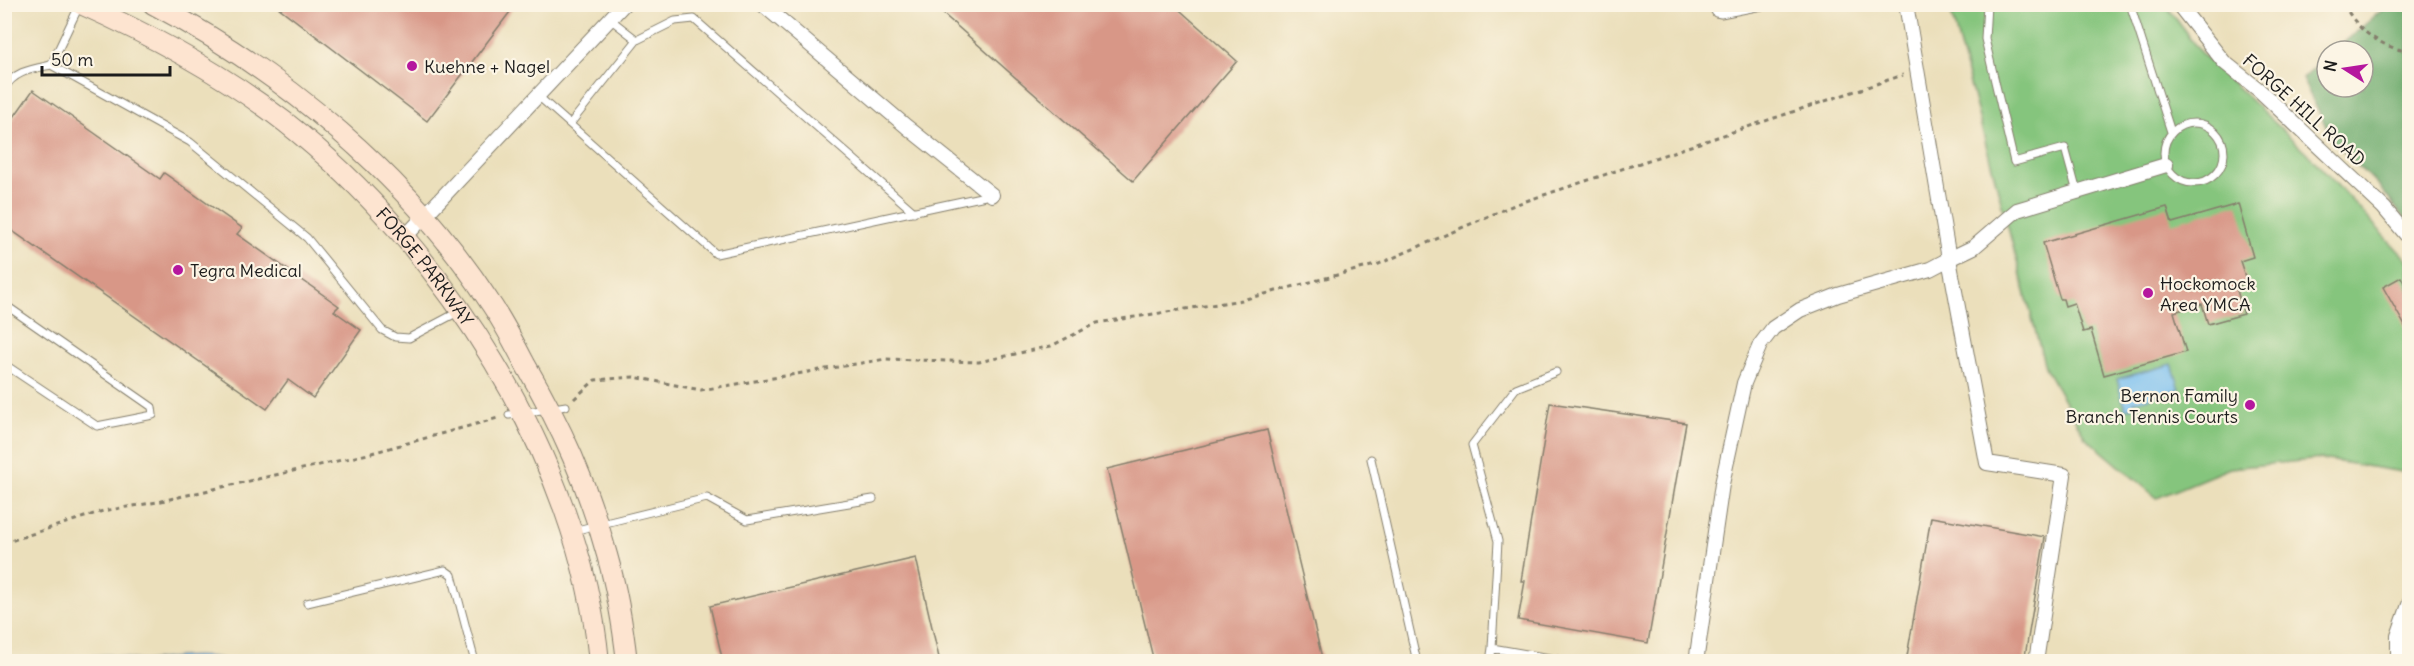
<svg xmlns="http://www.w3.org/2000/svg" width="2414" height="666" viewBox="0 0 2414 666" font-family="Delius,sans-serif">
<rect width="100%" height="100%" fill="#fcf5e5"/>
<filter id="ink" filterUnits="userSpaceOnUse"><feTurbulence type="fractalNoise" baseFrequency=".0167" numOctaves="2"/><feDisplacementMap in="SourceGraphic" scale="12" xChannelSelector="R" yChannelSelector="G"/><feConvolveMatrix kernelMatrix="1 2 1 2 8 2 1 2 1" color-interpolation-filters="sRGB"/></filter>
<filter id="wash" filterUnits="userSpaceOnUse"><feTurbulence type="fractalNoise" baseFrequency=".008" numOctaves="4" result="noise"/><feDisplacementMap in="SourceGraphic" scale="24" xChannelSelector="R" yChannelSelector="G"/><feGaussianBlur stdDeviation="1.35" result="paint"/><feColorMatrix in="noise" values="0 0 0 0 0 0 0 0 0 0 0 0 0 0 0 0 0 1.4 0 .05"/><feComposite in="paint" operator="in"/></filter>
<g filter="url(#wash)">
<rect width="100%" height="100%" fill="#ebdfbb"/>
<path fill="#85c57d" stroke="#50704c" stroke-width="1.5" d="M1949,5H2166L2200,52L2309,155L2409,262V473L2321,459L2230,468L2157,498L2085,437L2045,367Z"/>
<path fill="#6caa6c" stroke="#446344" stroke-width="1.5" d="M2388,5H2409V224L2380,188L2334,142L2302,79L2327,57V87H2363V51H2334Z"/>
<path fill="#79c0f1" stroke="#4a6e86" stroke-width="1.5" d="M2172,364L2180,389L2134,402V407L2125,409L2117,379Z
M107,655C119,656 133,661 144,661C167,659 207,652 228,661H69L79,657Z"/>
<g id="blocks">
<path fill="#d89787" d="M274,4H516L427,121Z
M932,4H1173L1237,61L1133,181Z
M33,90L160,179L164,173L242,228L237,234L339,306L334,311L361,330L313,398L288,380L267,409L4,225V131Z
M2238,204L2253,257L2240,261L2247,283L2236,287L2244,314L2208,324L2202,304L2174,312L2186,352L2104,375L2091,330L2083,332L2074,303L2065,306L2063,299H2060L2043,243L2167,207L2172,223Z
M2401,277L2409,292V333L2383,287Z
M1550,403L1686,423L1648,643L1518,620L1525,581H1521Z
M1267,430L1323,662H1154L1107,469Z
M1931,517L2045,537L2024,662H1906Z
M916,558L940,662H723L710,606Z"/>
</g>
</g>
<g filter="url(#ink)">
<use href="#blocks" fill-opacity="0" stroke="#847e6c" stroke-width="1.5"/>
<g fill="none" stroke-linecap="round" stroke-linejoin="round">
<g stroke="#847e6c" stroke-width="9">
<path id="lane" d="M1711,4L1716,13L1721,14L1772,4
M1987,4L1985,39L2014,162L2065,148L2077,192
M2130,4L2171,132
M610,19L637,40L675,21L694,19L914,212
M51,65L190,142L307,238L382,330L395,337L409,338L458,312
M4,89C14,71 32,69 51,65L80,4
M537,95L716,254L990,195
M2164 153a30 30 0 1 1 60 0a30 30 0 1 1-60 0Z
M570,124L637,40
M4,304L152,407L153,415L97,426L4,364
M1556,372L1516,388L1472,445L1498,541L1492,648L1573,662
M509,415L566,406
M1371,459L1417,662
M573,531L707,498L747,520L873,499
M307,603L445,570L452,575L475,662
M1490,662L1492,648"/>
</g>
<g stroke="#847e6c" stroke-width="16">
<path id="street" d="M762,4L907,127L992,195
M1906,4L1949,259L1974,247L2017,210L2166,165
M2178,4L2224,62L2259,90L2384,208L2410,239
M404,238L624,4
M1696,662L1722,484L1744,383L1760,345L1773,328L1800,310L1838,295L1930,269L1949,259L1987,463L2064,475L2036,662
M2398,662V636L2410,602"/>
</g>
<g stroke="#847e6c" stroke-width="22">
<g id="secondary">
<path id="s1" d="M81,4C153,36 223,74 285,122C443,246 580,459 599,662"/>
<path d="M153,4C283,72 409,177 489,301C503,321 514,343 525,364C561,426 588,485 607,555C617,590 623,626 627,662"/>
</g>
</g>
<path stroke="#847e6c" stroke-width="3" stroke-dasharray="4.5 4.5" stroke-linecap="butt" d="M2344,4C2357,31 2381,47 2410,52
M574,399L595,380L634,377L701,390L886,359L979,362L1051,346L1097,323L1242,300L1379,264L1514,205L1903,75
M4,543L103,511L157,502L368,454L498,418"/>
<use href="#lane" stroke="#fff" stroke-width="7"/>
<use href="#street" stroke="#fff" stroke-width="14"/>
<use href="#secondary" stroke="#fde4d0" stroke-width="20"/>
</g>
</g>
<g fill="#b5179e" stroke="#fcf5e5" stroke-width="2">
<circle cx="412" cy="66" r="6"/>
<circle cx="178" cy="270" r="6"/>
<circle cx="2148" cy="293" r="6"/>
<circle cx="2250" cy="405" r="6"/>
</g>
<g text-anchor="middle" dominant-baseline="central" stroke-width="4.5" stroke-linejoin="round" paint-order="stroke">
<g font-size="18" fill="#1c1c1c" stroke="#fcf5e5" text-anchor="start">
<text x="424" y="66">Kuehne + Nagel</text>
<text x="190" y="270">Tegra Medical</text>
<text x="2160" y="283">Hockomock<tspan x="2160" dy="21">Area YMCA</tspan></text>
<text x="2238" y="395" text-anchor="end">Bernon Family<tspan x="2238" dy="21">Branch Tennis Courts</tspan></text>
</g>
<g font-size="18" fill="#1c1c1c" stroke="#fcf5e5">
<text transform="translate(2304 110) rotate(42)">FORGE HILL ROAD</text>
<text stroke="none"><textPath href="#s1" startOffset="438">FORGE PARKWAY</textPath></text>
</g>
</g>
<rect width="2414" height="666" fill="none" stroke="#fcf5e5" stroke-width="24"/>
<g transform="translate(2345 69) rotate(282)"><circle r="28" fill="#fcf5e5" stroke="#a29e95" stroke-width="1.5"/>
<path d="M0-4.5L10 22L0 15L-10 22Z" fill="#b5179e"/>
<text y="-9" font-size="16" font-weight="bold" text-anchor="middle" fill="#1c1c1c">N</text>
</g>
<path d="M42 66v9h128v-9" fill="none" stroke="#1c1c1c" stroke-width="3"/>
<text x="51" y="66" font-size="18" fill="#1c1c1c" stroke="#fcf5e5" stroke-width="4.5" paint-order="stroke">50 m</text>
</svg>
